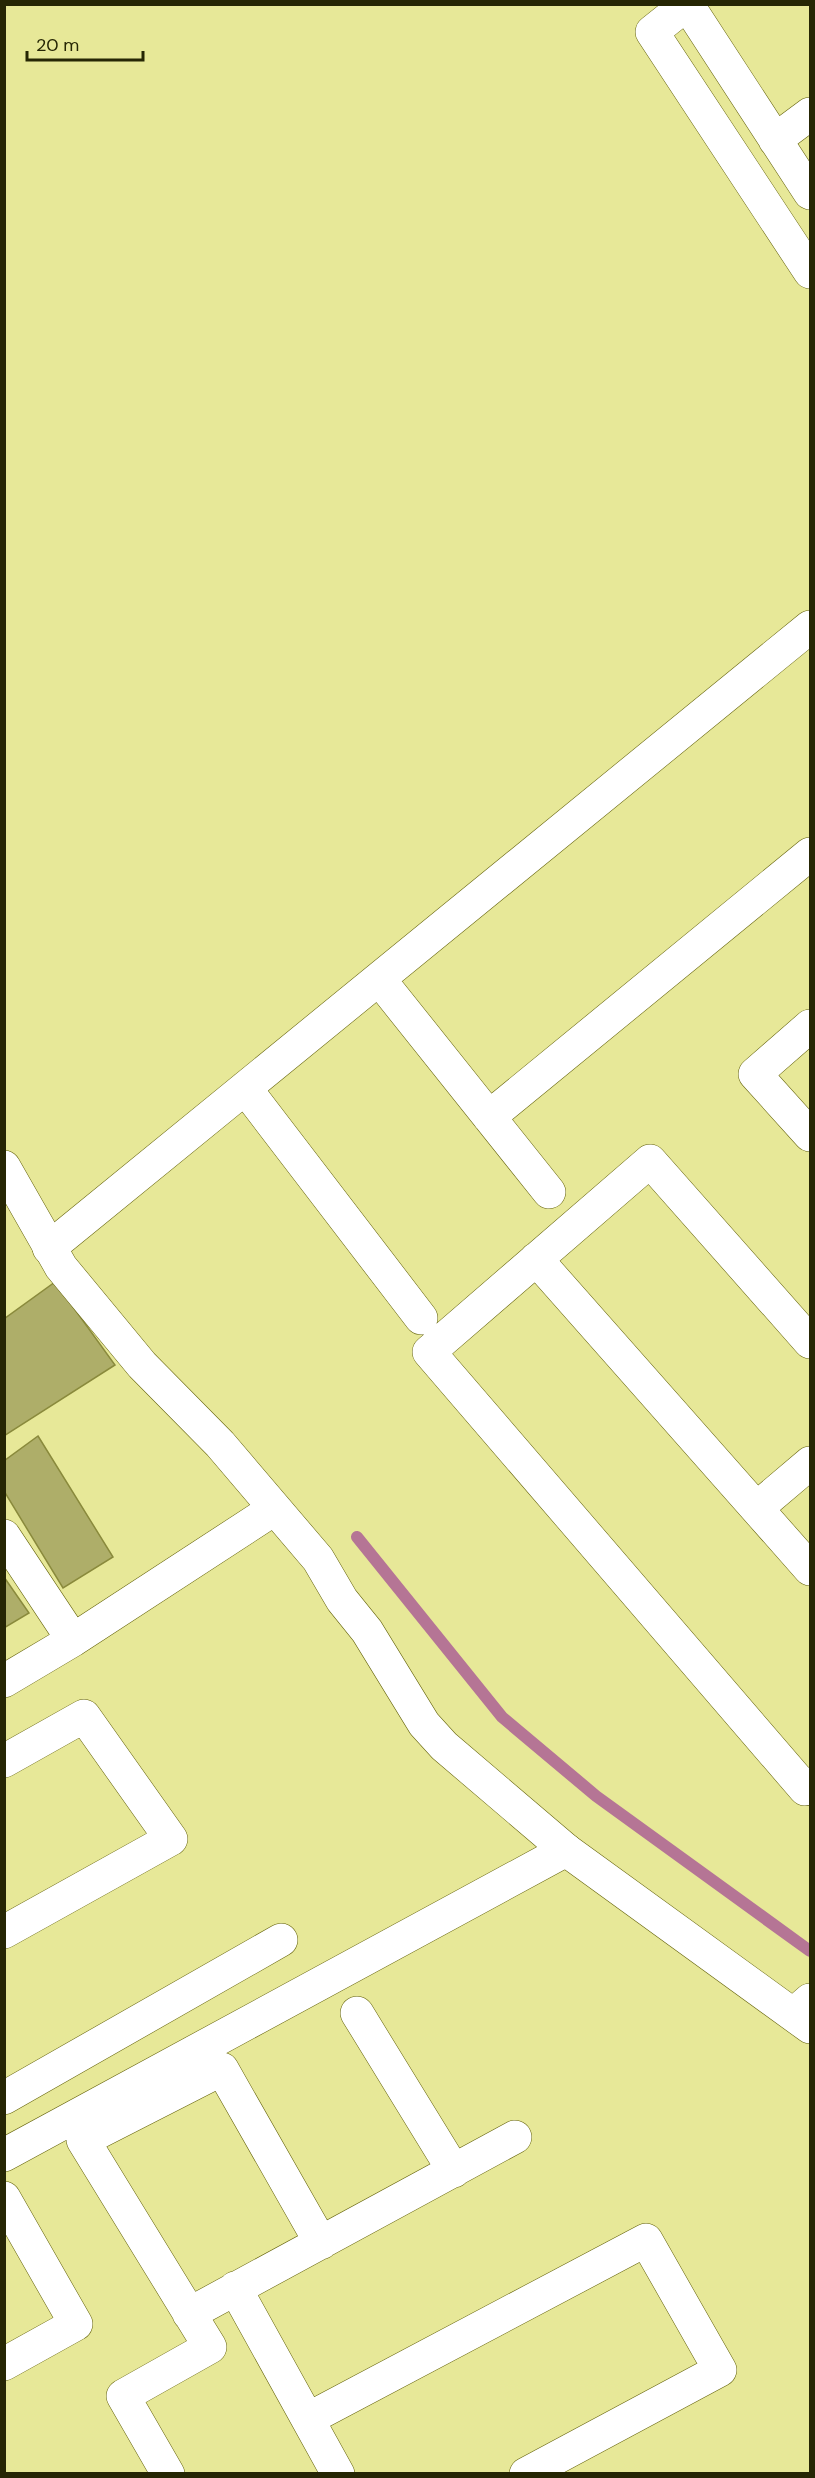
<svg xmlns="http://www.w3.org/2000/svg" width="815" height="2478" viewBox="0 0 815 2478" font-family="'DM Sans',sans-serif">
<rect width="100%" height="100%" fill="#e7e898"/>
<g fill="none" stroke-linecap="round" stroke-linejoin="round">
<path stroke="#b57595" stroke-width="12" d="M357,1537L502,1717L596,1796L810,1951"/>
</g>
<path fill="#aeae69" stroke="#8a8a3c" stroke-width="1.5" d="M55,1282L115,1365L4,1436V1319Z
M38,1436L113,1557L63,1588L4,1491V1461Z
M4,1577L29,1613L4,1628Z"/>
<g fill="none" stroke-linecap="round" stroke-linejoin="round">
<g stroke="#64620a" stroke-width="34">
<path id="minor" d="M687,4L652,32L810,272
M687,4L810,193
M775,140L810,114
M379,979L549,1192
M810,1026L755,1074L810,1135
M245,1088L421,1318
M489,1117L810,854
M49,1248L810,627
M536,1259L810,1569
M810,1342L650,1161L429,1352L805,1789L810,1784
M757,1508L810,1463
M4,1536L73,1640
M4,1681L73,1640L274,1509
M4,1761L84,1716L171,1839L4,1932
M357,2013L454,2171
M794,2014L810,2000
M4,2098L281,1940
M4,2155L566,1850
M4,2198L76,2324L4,2364
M235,2288L338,2474
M189,2314L515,2137
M308,2419L646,2240L720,2370L526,2474
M168,2474L123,2396L210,2347L83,2140L222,2069L321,2243"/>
</g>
<g stroke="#64620a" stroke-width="34">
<path id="tertiary" d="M4,1167L61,1267L142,1365L220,1444L318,1559L342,1600L367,1631L424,1724L444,1746L566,1850L810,2027"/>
</g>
<use href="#minor" stroke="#fff" stroke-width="33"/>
<use href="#tertiary" stroke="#fff" stroke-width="33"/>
</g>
<rect width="815" height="2478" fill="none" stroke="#262604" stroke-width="12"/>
<path d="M27 51v9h116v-9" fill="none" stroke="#262604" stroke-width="3"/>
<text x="36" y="51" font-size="18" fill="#262604" stroke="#e7e898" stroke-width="4.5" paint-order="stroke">20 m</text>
</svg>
